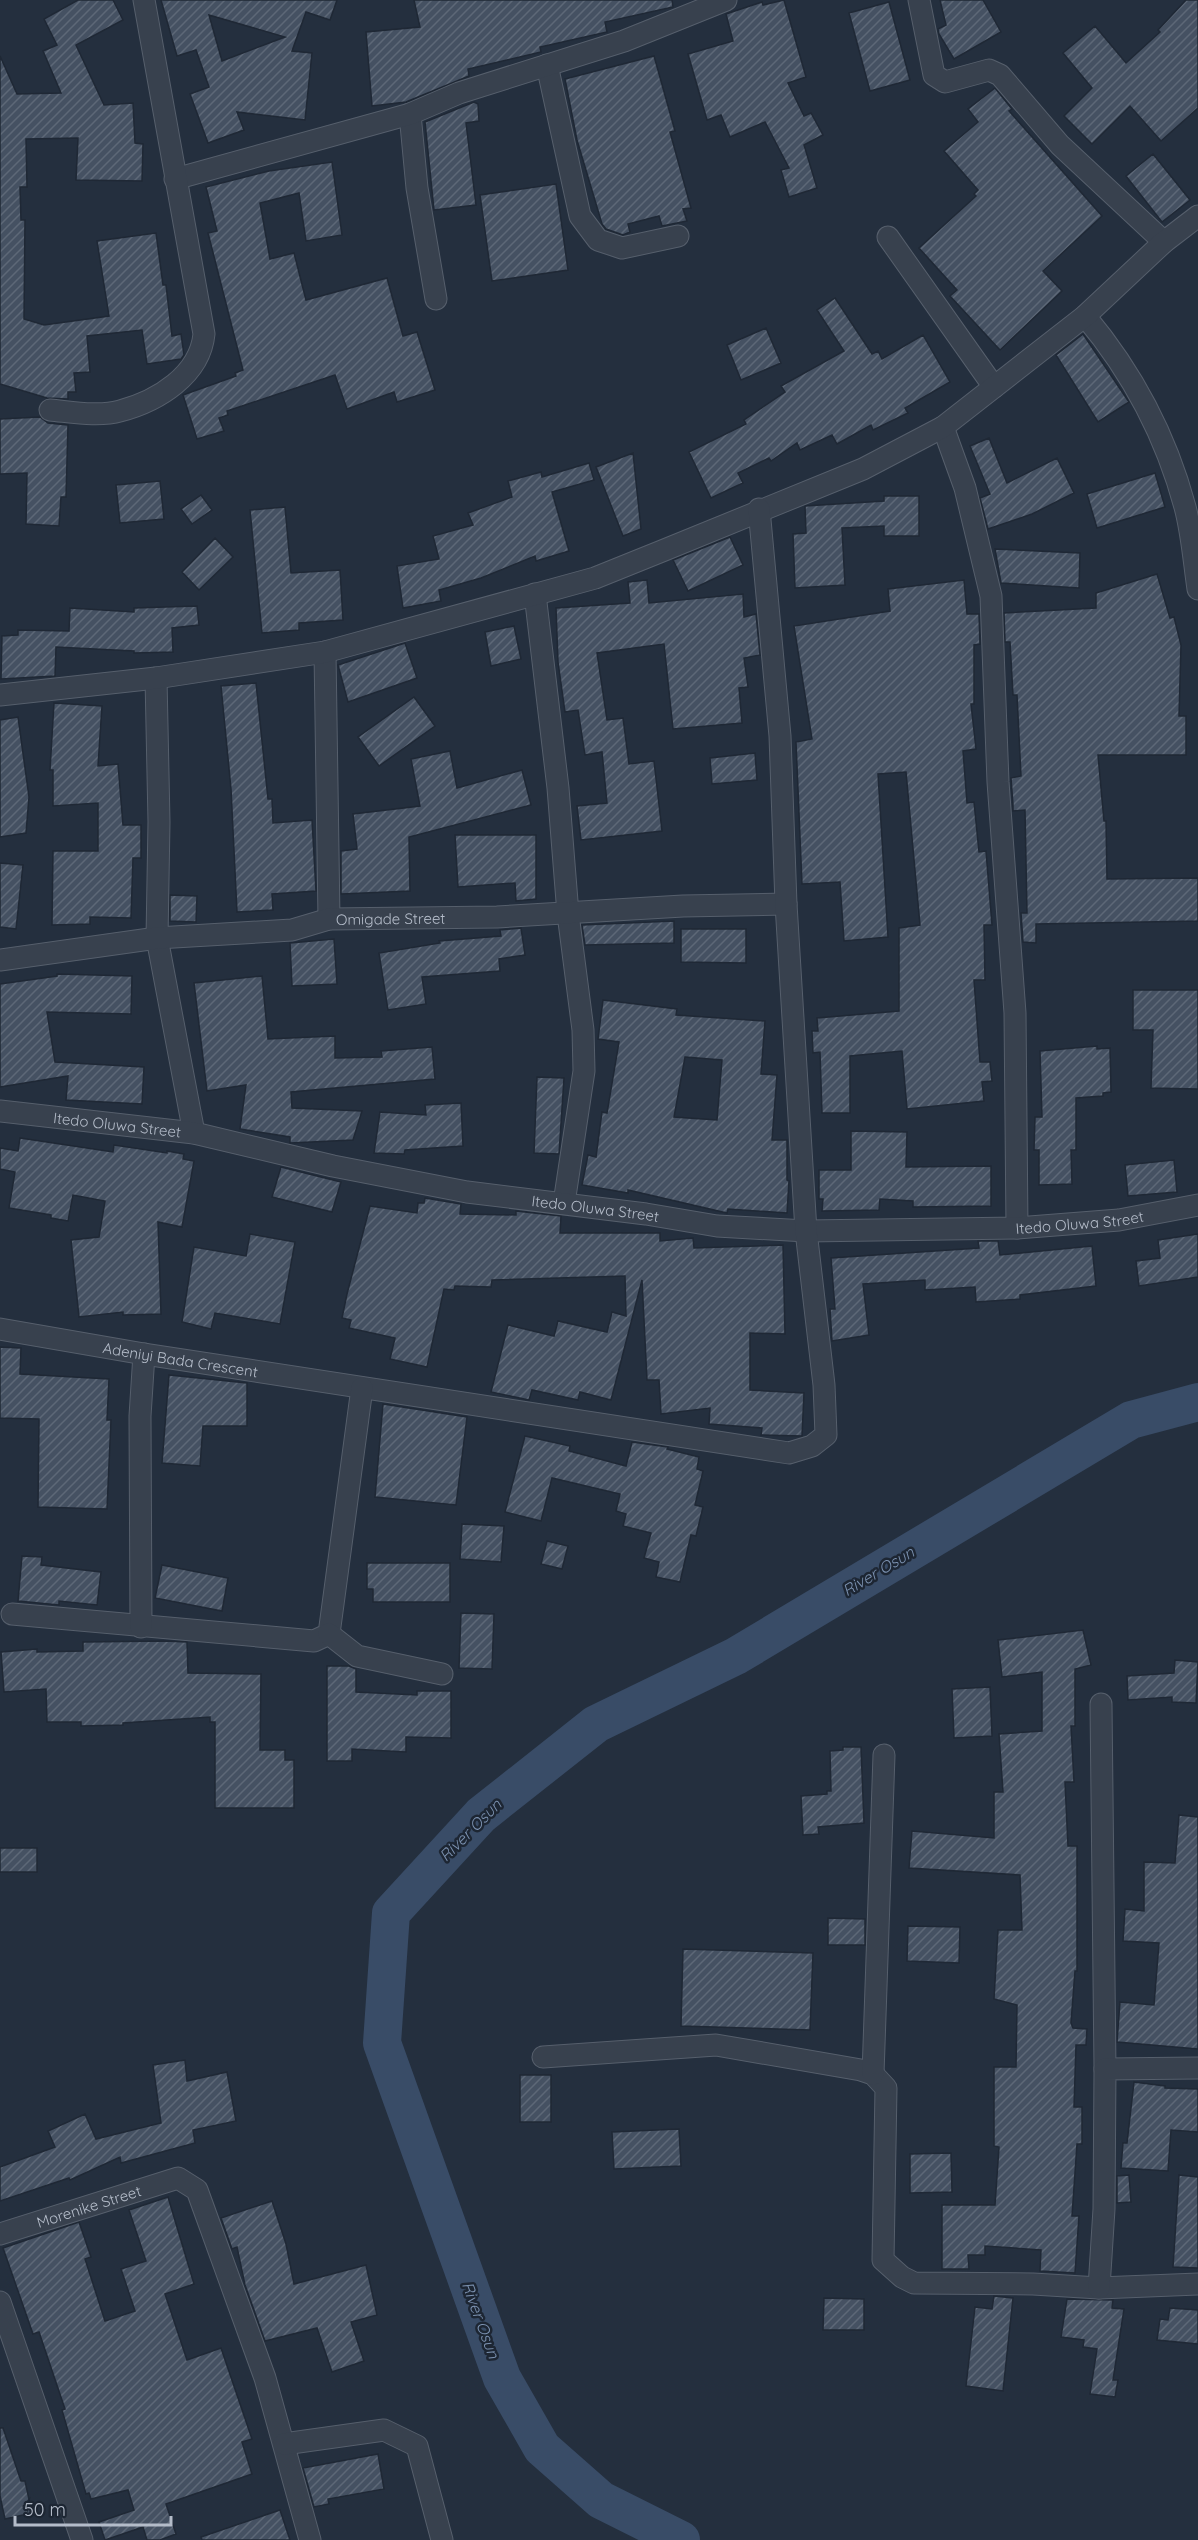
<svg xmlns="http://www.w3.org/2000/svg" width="1198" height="2540" viewBox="0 0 1198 2540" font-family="Quicksand,sans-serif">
<defs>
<pattern id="building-hatch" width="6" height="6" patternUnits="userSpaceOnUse" patternTransform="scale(1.5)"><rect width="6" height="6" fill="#455162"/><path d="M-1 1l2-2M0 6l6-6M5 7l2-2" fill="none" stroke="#5d6877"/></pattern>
</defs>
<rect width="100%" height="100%" fill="#242f3e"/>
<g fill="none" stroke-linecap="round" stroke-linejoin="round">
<path stroke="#394c67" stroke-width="38" d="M681,2540L601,2500L542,2448L502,2378L382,2043L391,1913L481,1815L596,1724L736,1656L1131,1420L1198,1402"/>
</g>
<path fill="url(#building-hatch)" stroke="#1f2835" stroke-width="1.5" fill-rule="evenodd" d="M78,0H113L123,20L76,45L104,105L133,103L135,143L143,144L142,181L76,180L78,138L26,139L27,187H20L21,220H25L24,319L44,325L109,316L97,241L156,233L163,285H166L172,336L181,334L184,355L181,359L147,364L142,330L87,336L90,372L74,373L76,392H68V399L47,398L0,384V56L17,94L61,93L43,51L57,45L44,19Z
M161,0H337L330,20L306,12L292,51L312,53L305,120L237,112L244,130L208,143L190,94L209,87L196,50L177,56ZM209,15L285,37L222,61Z
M414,0H672L673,7L605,22L607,32L540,47L541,52L468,69L469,76L406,102L372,106L366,32L420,27Z
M784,0L806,77L788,83L804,116L811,113L823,135L804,145L817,188L789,197L781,170L789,168L765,122L730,137L721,115L707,120L688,54L733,41L726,14L762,2L763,5Z
M940,0H983L1001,32L954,59L939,34L938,29L946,25Z
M1186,0H1198V108L1161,141L1130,106L1092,144L1064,116L1092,88L1063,53L1095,26L1126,63L1160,32L1158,30Z
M889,2L910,80L870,91L849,13Z
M654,56L675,131L670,132L691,208L683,209L687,221L662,226L659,216L628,224L630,232L623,235L606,229L602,224L577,140L565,79Z
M995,88L1012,109L1009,111L1102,216L1043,271L1062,291L1000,350L950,296L957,290L919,248L976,196L974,194L978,190L944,151L978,122L968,109Z
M474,102L478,104L479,121L466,123L476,205L434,210L425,122Z
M1153,154L1190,200L1162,222L1126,176Z
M332,162L342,235L306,241L299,193L260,203L270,259L294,253L306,300L387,278L403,336L417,332L435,390L397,402L394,392L347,409L335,375L227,411L228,415L219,418L224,431L197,439L183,395L236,376L235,373L243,370L208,233L217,231L206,187L269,171Z
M556,184L568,270L492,281L480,195Z
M835,298L872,354L878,351L882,359L923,335L950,382L905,408L908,413L873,430L871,425L837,444L832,435L800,450L797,443L771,461L769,458L738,473L743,483L711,498L689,452L746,424L744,420L785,392L781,386L844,351L817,310Z
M766,328L781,363L741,380L727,345Z
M1083,334L1129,402L1098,422L1056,355Z
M40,417L48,423L68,425L66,497H61L59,526L26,524L27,473L0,474V419Z
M989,438L1007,483L1057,458L1074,493L1032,514L988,529L980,498L990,494L970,446Z
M633,453L641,529L623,536L596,467Z
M589,463L594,480L552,492L569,551L536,561L535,556L481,578L439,590L441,601L403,608L397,566L439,559L433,536L473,525L468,513L512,497L508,481L541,472L542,477Z
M1155,473L1165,507L1097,528L1087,494Z
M160,481L164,519L120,523L116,485Z
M201,495L212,510L192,524L181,509Z
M884,496H919V536H884V526L842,528L845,585L795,588L793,534L806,533L805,506L884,501Z
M285,507L291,573L340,570L343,620L299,623V630L262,633L250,510Z
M730,537L743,565L688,591L673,560Z
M215,538L233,557L199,590L182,572Z
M995,549L1080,553L1079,588L1001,583Z
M1157,574L1170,618L1174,617L1181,645L1179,716H1186V755H1098L1104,821H1106L1107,879L1198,878V921L1036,924V943L1023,942L1021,913H1027L1025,810L1013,811V805L1011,778L1021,776L1017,695H1013L1010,642H1005L1004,613L1096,608V593Z
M647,580L649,603L743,594L744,617L756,614L760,655L744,658L748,687L739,688L742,723L673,729L664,644L597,653L607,720L623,718L629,764L654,761L662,831L581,840L577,806L607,803L602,752L585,755L578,710L565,712L558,662L556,608L630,603L628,582Z
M964,580L967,614H979L980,644L974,645V704H971L976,749L963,751L967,803L974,802L979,852L986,851L992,925H984L985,980H974L980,1062H990L992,1081L982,1082L984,1101L907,1109L902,1051L850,1056V1113H822L820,1052L813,1053L812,1031H818L817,1018L899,1011V928L920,925L906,772L878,774L888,937L844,941L840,882L802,884L796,742L812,739L794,626L890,611L888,589Z
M197,606L199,625L172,628L173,652L134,653V651L56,647L55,676L1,679L2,636L18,635V630L69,631L70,608L134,612V608Z
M514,626L521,659L491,666L485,632Z
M405,643L417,678L348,702L338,665Z
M256,683L268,799H272L273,823L312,820L316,891L272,894L273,910L237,912L231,789L221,686Z
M414,697L435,726L379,766L358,737Z
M54,703L102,706L98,766L118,764L123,825H141V858H133L131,918L90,917V924L52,925L53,851H98V803L53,806V770H50Z
M18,717L29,797L26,833L0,837V720Z
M450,751L457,788L522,770L531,805L409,837L410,891L341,894V851L357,849L353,814L420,806L411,759Z
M755,753L757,780L712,784L710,758Z
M455,835H536V899L516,901L515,883L458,887Z
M0,863L23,865L16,929L0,927Z
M170,895L197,896L196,922L170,921Z
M674,921V943L585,945L582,925Z
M521,928L525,955L499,959L500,971L422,977L426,1004L388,1010L379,953L440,943L439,941L501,936L500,930Z
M681,929H746V963L681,962Z
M334,939L337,984L292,986L290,943Z
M57,974L132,976L131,1014L47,1012L55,1062L144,1067L142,1104L66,1100L68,1076L0,1087V984L57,976Z
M262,976L268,1039L335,1036V1058L382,1057L381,1051L432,1047L435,1079L291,1092L292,1108L362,1111L353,1140L290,1143V1137L240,1129L246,1085L207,1091L194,983Z
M1133,990H1198V1089L1151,1088L1153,1030H1133Z
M603,1000L677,1009L676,1015L765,1021L761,1074L777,1075L772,1140H787V1180L789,1181L787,1213L728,1209L727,1213L628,1190V1193L582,1185L588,1155L596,1157L602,1112L607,1113L619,1042L598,1039ZM685,1057L722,1060L717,1120L674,1117Z
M1097,1046V1049L1110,1048L1111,1092L1103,1093V1096L1076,1098V1150H1071L1072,1184L1039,1185V1150H1034L1035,1117H1042L1040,1051Z
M537,1077L564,1078L559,1154L534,1153Z
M461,1103L463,1146L405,1150L404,1154L374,1153L380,1112L426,1115L425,1105Z
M851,1131L907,1132L906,1167L991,1166V1206L913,1207V1201L880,1199L879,1210L822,1211L823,1199H819V1170H851Z
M20,1138L113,1152L114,1145L167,1153V1151L184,1154L183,1159L194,1161L182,1227L158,1222L161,1314L123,1315V1312L79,1317L71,1240L99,1237L105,1201L73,1195L68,1221L51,1218V1215L9,1208L15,1172L0,1169V1148L18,1151Z
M1174,1160L1177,1192L1128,1196L1125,1165Z
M281,1167L341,1182L332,1212L272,1197Z
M425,1198L461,1204L460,1214L516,1215V1211L561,1216L560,1233H660V1241L693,1238L694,1248L783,1245L785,1334L750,1333V1390L804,1393L802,1436L761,1435L762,1428L709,1424L710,1408L661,1414L659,1380H647L642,1280L611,1400L580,1392L578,1400L532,1390L529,1400L491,1392L508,1325L554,1336L558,1321L607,1332L612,1312L626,1316L625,1276L492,1280L491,1287L455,1286L454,1290L444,1289L427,1367L390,1359L395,1338L349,1328L351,1320L342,1318L347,1294L370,1206L417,1213L418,1203H424Z
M250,1234L295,1242L280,1324L215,1313L211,1329L182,1322L194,1247L246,1256Z
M1198,1234V1277L1139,1286L1136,1261L1160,1258L1158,1240Z
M978,1241H998L1000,1255L1092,1246L1096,1286L1020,1295V1299L976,1302L975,1287L925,1290V1280L863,1284L869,1335L832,1341L830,1309H835L831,1258L979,1248Z
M0,1347L21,1348L20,1374L109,1379L107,1420H111L107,1509L38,1507L39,1419L0,1418Z
M169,1375L247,1383V1426H203L200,1466L162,1463Z
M383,1404L467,1417L456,1505L375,1497Z
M525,1436L570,1446L569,1451L626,1466L632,1442L668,1447L667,1449L699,1457L697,1469L703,1471L695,1505L703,1507L696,1536L691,1535L680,1582L656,1577L659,1562L644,1558L651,1533L623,1526L626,1514L616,1511L620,1494L552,1478L541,1521L505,1512Z
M462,1524L504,1526L501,1562L460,1559Z
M547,1541L568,1546L562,1569L541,1564Z
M22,1556L42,1557L41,1565L101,1572L97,1605L59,1601V1605L18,1601Z
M367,1563H450V1602H373V1589H367Z
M162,1565L228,1578L222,1611L155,1598Z
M461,1613L494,1614L492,1669L459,1668Z
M1083,1630L1091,1665L1075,1669V1726H1071L1074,1782H1065L1068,1846H1077V1971H1075L1071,2023L1073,2028L1087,2029L1086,2045H1076L1074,2107H1082V2144H1077L1072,2216H1079L1075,2273L1040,2271L1041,2250L985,2246V2255H968L969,2269H942V2205H995L999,2147L994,2146V2067H1016L1017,2005L994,1999L998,1930H1022L1020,1875L909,1868L912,1831L994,1838V1792H1003L999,1734L1042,1731V1672L1002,1677L998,1640Z
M165,1641L187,1642L188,1673L261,1674L260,1750H285V1760H294V1808H215V1722H210V1717L123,1723V1725L81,1726V1722H47L46,1689L4,1692L1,1652L37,1649V1652L83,1651V1642Z
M1175,1660L1198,1662L1196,1703L1172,1702V1697L1128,1700L1127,1676L1174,1673Z
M327,1666H349L356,1669V1692L417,1695V1691H451V1738L406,1737V1752L352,1749V1761H327Z
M990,1687L992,1736L954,1738L952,1689Z
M843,1747H861L864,1823L818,1827L819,1834L803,1835L801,1796L827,1794V1791H831L830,1751L843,1750Z
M1179,1815L1198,1817V2049L1117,2042L1120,2002L1154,2005L1159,1943L1123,1941L1125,1909L1144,1911V1862L1175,1863Z
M0,1848H37V1872H0Z
M828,1918L865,1919V1945H828Z
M908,1926L960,1927L959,1963L907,1961Z
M683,1949L813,1953L810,2030L681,2026Z
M185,2060L187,2081L227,2072L236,2121L193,2130L195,2143L121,2163L120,2157L70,2180L69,2178L0,2201V2167L55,2147L48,2131L85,2114L96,2139L161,2123L153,2065Z
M520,2075H551V2122H520Z
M1134,2082L1165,2086V2088L1198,2089V2132L1171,2130L1168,2171L1121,2168L1123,2143H1127Z
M679,2129L681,2166L614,2169L612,2132Z
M951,2153L952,2192L910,2193V2154Z
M1129,2175L1131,2202L1117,2203V2176Z
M1179,2175L1198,2177V2268L1173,2267Z
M168,2197L194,2284L165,2294L187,2360L221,2348L252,2439L242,2442L252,2474L166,2504L176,2534L160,2540H147L143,2527L105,2540L99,2522L134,2510L128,2490L91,2499L89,2493L86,2494L62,2410L65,2409L39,2332L33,2334L3,2248L79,2222L91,2257L85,2259L105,2321L135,2311L121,2269L146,2261L129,2210Z
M272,2201L286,2244L294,2284L366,2265L377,2315L351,2322L364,2361L332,2372L317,2328L265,2341L245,2285L237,2247L232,2249L221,2218Z
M994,2296L1013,2298L1003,2391L966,2386L975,2307L992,2309Z
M824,2298L864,2299V2330H823Z
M1067,2299L1113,2300L1112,2308L1124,2309L1113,2380H1118L1115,2397L1090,2394L1097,2349L1083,2347L1084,2340L1061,2337Z
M1170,2308L1198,2310V2344L1157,2340L1160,2319L1168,2320Z
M0,2428H3L21,2481H25L32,2513L5,2519L0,2496Z
M378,2454L384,2489L328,2499L329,2504L314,2507L303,2468Z
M280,2510L290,2540H202L201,2537Z"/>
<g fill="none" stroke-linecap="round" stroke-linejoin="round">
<g stroke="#565f6c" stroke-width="23">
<g id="minor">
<path d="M919,0L934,75L945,82L989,70L1000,75L1060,145L1164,242"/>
<path d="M547,65L580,216L598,240L622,248L678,236"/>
<path d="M410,114L417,188L436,299"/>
<path d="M175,179L410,114L459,93L624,41L726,0"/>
<path d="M888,237L994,387"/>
<path d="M1085,316C1132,372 1166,436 1185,507C1192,533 1194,562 1198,589"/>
<path d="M50,410C72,412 99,417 120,411C158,401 200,375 204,334L144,0"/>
<path d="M943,427L965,488L991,596L998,782L1015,1013L1017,1228"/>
<path d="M535,594L558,788L568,914L583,1030L584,1071L564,1203"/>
<path d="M325,652L329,919"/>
<path d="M156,678L159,822L157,938L194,1133"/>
<path d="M0,695L156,678L325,652L595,578L662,551L863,469L943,427L1085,316L1164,242L1198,216"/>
<path id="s1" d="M0,960L157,938L292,930L329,919L497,917L683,906L786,904"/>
<path id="s2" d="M0,1111L194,1133L333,1166L467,1192L646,1214L717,1226L806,1231L1017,1228L1119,1220L1198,1205"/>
<path id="s3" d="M0,1329L144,1354L789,1453L812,1446L826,1435L824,1385L806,1231L786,904L780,736L759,509"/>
<path d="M12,1614L314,1641L329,1634L362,1388"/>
<path d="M141,1627L140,1416L144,1354"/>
<path d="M329,1634L357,1656L442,1674"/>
<path d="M1101,1704L1105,2069"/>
<path d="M543,2057L716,2045L861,2070L873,2074L886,2088L883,2260L902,2277L914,2283L1033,2284L1099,2288L1198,2284"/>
<path d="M873,2074L884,1755"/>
<path id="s4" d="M0,2234L178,2178L197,2190L265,2378L310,2540"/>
<path d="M1099,2288L1104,2209L1105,2069L1198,2068"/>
<path d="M0,2302L82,2540"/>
<path d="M284,2444L384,2430L417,2446L442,2540"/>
</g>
</g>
<use href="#minor" stroke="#38414e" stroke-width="21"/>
</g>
<g text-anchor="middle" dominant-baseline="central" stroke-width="5" stroke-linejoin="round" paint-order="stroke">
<g font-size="15" fill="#b4bcc9" stroke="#1d2633">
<text stroke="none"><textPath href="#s1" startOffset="394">Omigade Street</textPath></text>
<text stroke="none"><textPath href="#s2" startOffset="118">Itedo Oluwa Street</textPath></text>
<text stroke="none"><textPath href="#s2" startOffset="604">Itedo Oluwa Street</textPath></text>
<text stroke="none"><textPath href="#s2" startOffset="1090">Itedo Oluwa Street</textPath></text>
<text stroke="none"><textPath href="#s3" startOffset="183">Adeniyi Bada Crescent</textPath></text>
<text stroke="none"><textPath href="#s4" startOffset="93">Morenike Street</textPath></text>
</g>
<g font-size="16" font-style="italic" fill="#7c92b1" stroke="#1d2633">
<text transform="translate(878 1571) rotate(-31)">River Osun</text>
<text transform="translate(470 1830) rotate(-45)">River Osun</text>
<text transform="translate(481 2320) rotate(70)">River Osun</text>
</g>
</g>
<path d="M15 2516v9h156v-9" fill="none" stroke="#b4bcc9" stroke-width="3"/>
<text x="24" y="2516" font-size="18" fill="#b4bcc9" stroke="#1d2633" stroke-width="4.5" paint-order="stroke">50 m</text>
</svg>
